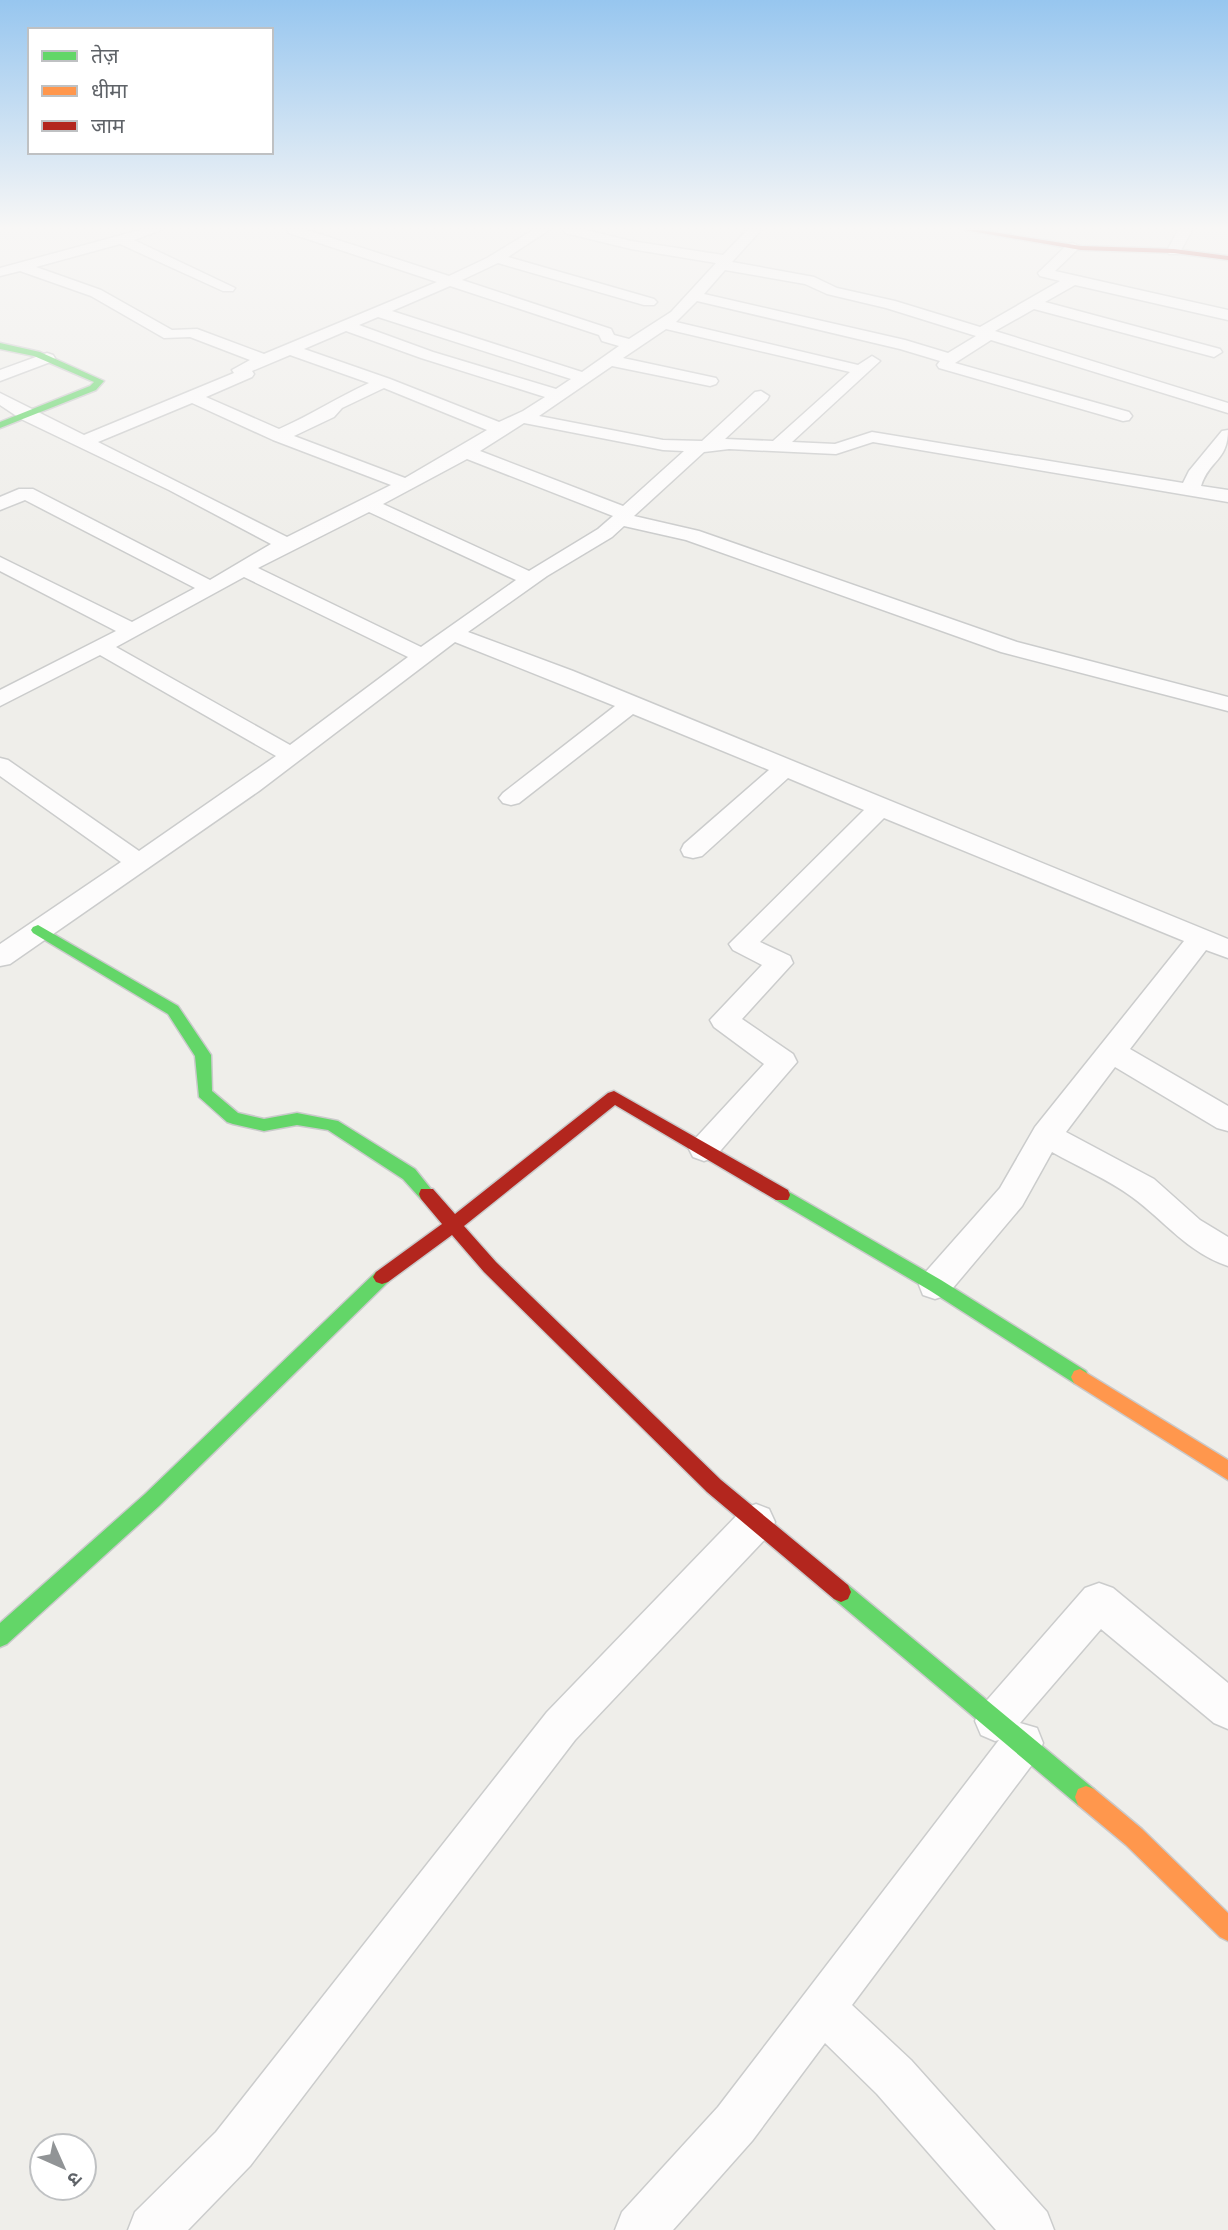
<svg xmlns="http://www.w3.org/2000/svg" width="1228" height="2230" viewBox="0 0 1228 2230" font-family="Arial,'Noto Sans Devanagari',sans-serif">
<rect width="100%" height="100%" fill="#efeeea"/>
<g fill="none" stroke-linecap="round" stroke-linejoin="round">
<g stroke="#cbcccc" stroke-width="3">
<path id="street" d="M140,230H161L134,240L235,288L233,291H223L120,244L36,267L101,290L172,330L197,329L264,354L437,282L289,233L287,230H307L449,276L487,258L533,230H549L508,257L654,299L657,302L654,305H644L498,263L462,280L611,329L614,335L629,339L671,312L716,263L631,249L565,233L563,230H586L631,241L723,255L747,230H761L732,262L814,277L837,288L895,301L980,327L1060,281L1040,276L1038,273L1068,244L1073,243L1080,247L1055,271L1228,310V320L1075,285L1045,302L1220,349L1222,352L1214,357L1034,309L995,331L1228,403V413L991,340L955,363L1129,412L1132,416L1129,420L1123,421L939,368L937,365L940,361L900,349L697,301L676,322L858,365L872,356L880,361L792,442L835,444L872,432L1183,483L1189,471L1222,431L1228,430C1228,461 1209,460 1201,486L1228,490V502L873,442L836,454L729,449L704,452L634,516L699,531L1017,642L1228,697V711L1001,652L686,540L624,526L612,537L547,576L468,632L573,671L1228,939V958L1206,950L1130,1049L1228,1106V1131L1217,1128L1115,1067L1066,1132L1154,1179L1200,1220L1228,1237V1266C1188,1253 1165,1221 1132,1197C1108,1179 1078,1167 1052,1152L1022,1206L947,1295L935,1299L923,1295L919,1285L923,1275L1000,1188L1035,1127L1184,941L884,818L760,942L790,956L793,963L742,1019L793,1054L797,1062L715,1157L704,1161L693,1157L689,1149L693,1141L764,1064L714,1027L710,1020L762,965L733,950L729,944L864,810L788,778L702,856L693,858L684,856L681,850L684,844L769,770L633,714L519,803L511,805L503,803L499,798L503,793L615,706L455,642L259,791L10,964L0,966V944L121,862L0,776V758L8,760L139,851L276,756L100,655L0,706V690L116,631L0,571V557L132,622L195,588L25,500L0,510V497L19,489H33L210,580L271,544L169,490L21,419L0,405V393L84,435L234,373L232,370L250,360L190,337L164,338L91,296L20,271L0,276V268ZM725,270L805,284L827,294L886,308L976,336L948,353L905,340L704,294ZM450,286L599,335L602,341L619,346L582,372L392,311ZM378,317L571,379L556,389L433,352L359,325ZM666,329L850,372L773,441L725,439L767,400L769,396L761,391L755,392L702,441L663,440L539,416L612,366L710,386L716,384L718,381L716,378L623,358ZM346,331L421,358L545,397L523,411L499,422L390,379L304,349ZM290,355L369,383C338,397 311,415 279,429L206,397L252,377L254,374L252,371ZM384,388L487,430L405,478L294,436L334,417L342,408ZM192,403L273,440L391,485L287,537L98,442ZM524,423L663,450L684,451L623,506L480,451ZM467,459L613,516L598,529L529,571L383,504ZM369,512L516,580L421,647L258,568ZM244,577L408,657L290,745L116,647Z
M1178,230H1192L1179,254H1169L1167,251Z
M47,353L53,355L55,358L53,361L0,381V370Z
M756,1504L769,1509L775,1522L769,1535L575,1740L250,2166L188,2230H128L135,2212L216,2132L547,1712L743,1509Z
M1099,1583L1113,1588L1228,1683V1729L1214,1723L1101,1629L1020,1723L1037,1728L1043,1743L1037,1758L852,2005L911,2060L1047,2212L1054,2230H996L877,2094L825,2043L752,2141L673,2230H615L622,2212L718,2107L999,1740L995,1741L981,1735L975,1721L981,1707L1085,1588Z"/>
</g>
<g stroke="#cacacb" stroke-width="3">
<path id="fast" d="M0,343L40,352L104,381L96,390L0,428V422L90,386L94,382L34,356L0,349Z
M38,925L178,1006L211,1055L212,1091L238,1113L264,1119L297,1113L338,1121L415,1169L435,1194L433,1199H421L403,1179L328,1130L297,1125L264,1131L233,1124L227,1122L199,1097L195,1056L168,1014L33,933L31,930L33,927Z
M782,1188L941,1280L1086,1371L1089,1377L1086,1383L1080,1385L1074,1383L929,1290L776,1200L774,1195L776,1190Z
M382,1270L388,1272L391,1277L388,1282L159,1506L7,1644L0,1647V1623L145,1494L376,1272Z
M841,1582L848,1585L1094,1789L1097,1797L1094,1805L1086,1808L1078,1805L834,1599L831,1592L834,1585Z"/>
</g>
<g stroke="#cacacb" stroke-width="3">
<path id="slow" d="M1080,1369L1228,1460V1480L1074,1383L1071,1377L1074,1371Z
M1086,1786L1094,1789L1142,1829L1228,1913V1941L1220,1937L1126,1845L1078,1805L1075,1797L1078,1789Z"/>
</g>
<g stroke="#cacacb" stroke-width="3">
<path id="jam" d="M965,230H980L1081,246L1174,249L1228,256V260L1174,253L1081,250Z
M614,1091L788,1190L790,1195L788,1200H776L615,1105L464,1226L496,1262L721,1480L848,1585L851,1592L848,1599L841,1602L834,1599L707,1492L484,1272L452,1235L388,1282L382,1284L376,1282L373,1277L376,1272L442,1224L421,1199L419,1194L421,1189H433L455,1214L608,1093Z"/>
</g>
<use href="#street" fill="#fdfcfc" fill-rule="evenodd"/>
<use href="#fast" fill="#63d668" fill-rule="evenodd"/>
<use href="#slow" fill="#ff974d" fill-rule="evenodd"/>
<use href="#jam" fill="#b3261e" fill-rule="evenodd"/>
</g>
<linearGradient id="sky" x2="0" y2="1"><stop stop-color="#97c6ef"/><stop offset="0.42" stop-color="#f8f7f6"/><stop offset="1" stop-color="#f8f7f6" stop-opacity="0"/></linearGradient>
<rect width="1228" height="542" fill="url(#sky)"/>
<rect x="28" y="28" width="245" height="126" fill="#ffffff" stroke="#bfc1c3" stroke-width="2"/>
<rect x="42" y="51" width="35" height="10" fill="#63d668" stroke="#bfc1c3" stroke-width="2"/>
<text x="91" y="63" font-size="21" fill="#5f6368">तेज़</text>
<rect x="42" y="86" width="35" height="10" fill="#ff974d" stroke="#bfc1c3" stroke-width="2"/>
<text x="91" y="98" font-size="21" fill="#5f6368">धीमा</text>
<rect x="42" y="121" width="35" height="10" fill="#b3261e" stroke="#bfc1c3" stroke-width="2"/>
<text x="91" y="133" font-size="21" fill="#5f6368">जाम</text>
<g transform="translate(63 2167) rotate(135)"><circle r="33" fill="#ffffff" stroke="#bfc1c3" stroke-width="2"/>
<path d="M0-5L12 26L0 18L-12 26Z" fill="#919496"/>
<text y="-10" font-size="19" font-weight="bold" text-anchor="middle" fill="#5f6368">उ</text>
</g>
</svg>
